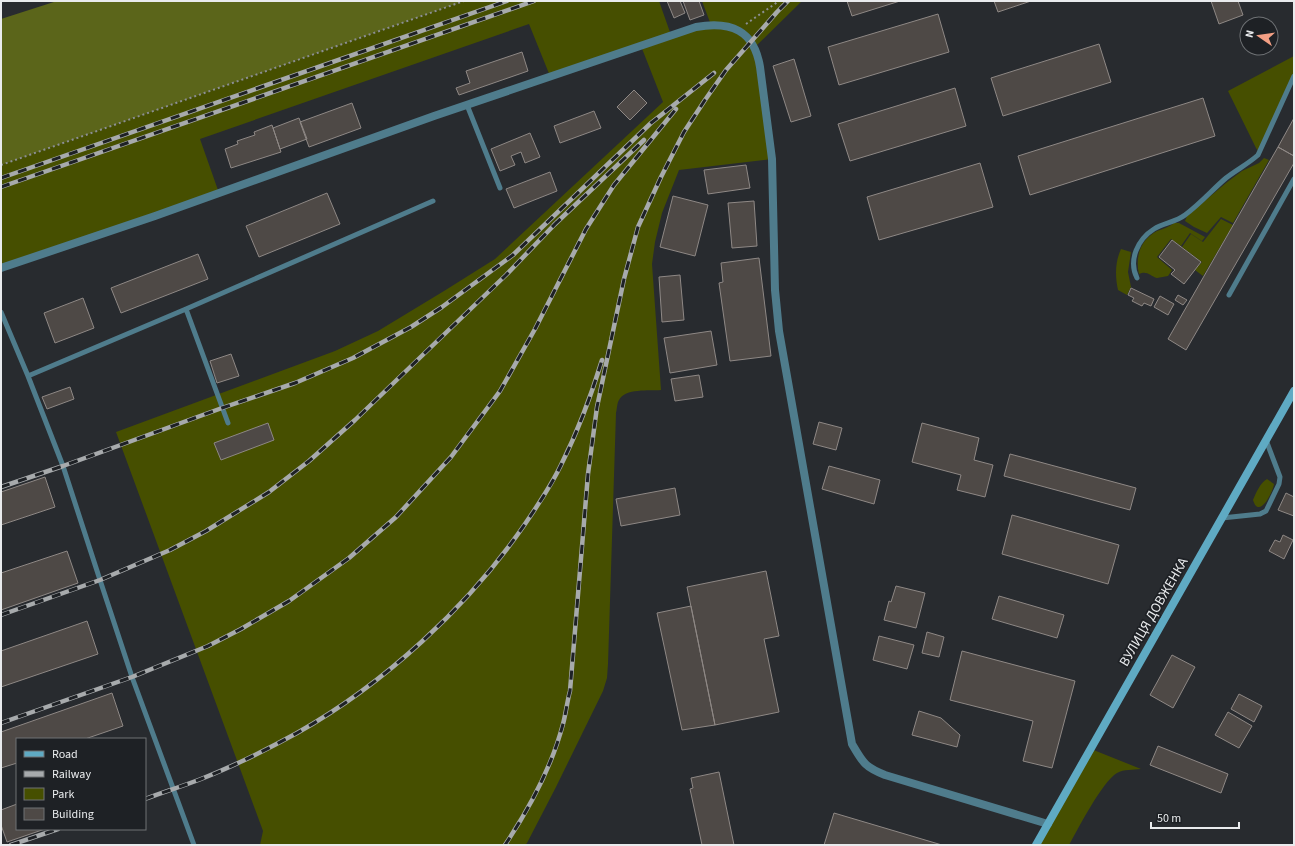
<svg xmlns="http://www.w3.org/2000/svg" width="1295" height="846" viewBox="0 0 1295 846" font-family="'Source Sans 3',sans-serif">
<rect width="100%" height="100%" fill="#282b2f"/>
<path fill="#464f00" d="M464,1H659L671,35L711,25L702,1H802L755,47L772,159L679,170L662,213L655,242L652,264L661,390C649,391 625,388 619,400C617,403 617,409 616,413L608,664L607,678L603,691L556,787L527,843L525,845H260L263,831L116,432L335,351L378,331L444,291L495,259L663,102L641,46L550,76L529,24L200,139L219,193L1,268V165Z
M1294,56V76L1259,152L1256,148L1228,91Z
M1264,158L1269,160L1233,223L1221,217L1207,233L1194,227L1185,221L1187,216L1226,183L1242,171L1259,163Z
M1221,219L1233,225L1203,276L1195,270L1202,262L1182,247L1191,234L1203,242Z
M1174,223H1179L1205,237L1202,241L1190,233L1181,246L1171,239L1157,257L1172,270L1168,276L1157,278C1150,276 1147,270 1139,274C1135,257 1140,240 1157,231C1163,229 1169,227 1174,223Z
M1121,249L1131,252L1128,272L1131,287L1127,295L1118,290C1115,276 1115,262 1121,249Z
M1267,479L1274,484C1273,492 1259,520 1253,500C1256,493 1260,483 1267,479Z
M1091,749L1141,769C1133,770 1124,769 1117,773C1102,782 1078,829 1069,845H1036Z"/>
<path fill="#5b651a" d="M57,1H464L1,165V19Z"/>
<path fill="#4e4946" stroke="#8e8885" d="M667,1H680L685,13L674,18Z
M683,1H699L704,15L690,20Z
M847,1H900L852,16Z
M994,1H1031L998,12Z
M1211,1H1238L1243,15L1219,24Z
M938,14L949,52L839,85L828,47Z
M1099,44L1111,82L1003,116L991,78Z
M522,52L528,71L459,95L456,88L470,83L466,71Z
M794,59L811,116L791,122L773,66Z
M955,88L966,126L850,161L838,124Z
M634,90L647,103L630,120L617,107Z
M1203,98L1215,136L1030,195L1018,156Z
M352,103L361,128L309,147L300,122Z
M594,111L601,128L560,143L554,126Z
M299,118L307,139L280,149L273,128Z
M1294,118V156L1278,147Z
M272,125L281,152L231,168L225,149L238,144L237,141L255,135L254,132Z
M530,133L540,157L525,163L521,152L511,156L515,165L500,171L491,149Z
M1278,147L1294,156V163L1186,350L1168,339Z
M980,163L993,207L879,240L867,197Z
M746,165L750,188L708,194L704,170Z
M550,172L557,191L514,208L506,189Z
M327,193L340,224L259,257L246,226Z
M673,196L708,205L695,256L660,247Z
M754,201L757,246L732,248L728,203Z
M1172,240L1201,262L1184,284L1171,274L1175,270L1159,257Z
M198,254L208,279L121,313L111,288Z
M759,258L771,356L730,361L719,283L723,282L721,263Z
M680,275L684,320L662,322L659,277Z
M1131,288L1154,299L1151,306L1144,303L1142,306L1132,301L1134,298L1128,295Z
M1178,295L1187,300L1183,305L1175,300Z
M1160,296L1174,304L1168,315L1154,307Z
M83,298L94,328L55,343L44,313Z
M711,331L717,365L670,373L664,338Z
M231,354L239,376L217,383L210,361Z
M699,375L703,397L675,401L671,379Z
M70,387L74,399L47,409L42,397Z
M819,422L842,428L836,450L813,444Z
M268,423L274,440L221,460L214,443Z
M922,423L979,438L974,460L993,465L985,497L957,490L961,475L912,462Z
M1010,454L1136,488L1130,510L1004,476Z
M829,466L880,480L874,504L822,489Z
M45,477L55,507L1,525V492Z
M675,488L680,515L621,526L616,499Z
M1286,493L1294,497V516L1278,510Z
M1012,515L1119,545L1108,584L1002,554Z
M1283,535L1293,540L1284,559L1269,551L1275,540L1280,542Z
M67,551L78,583L1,610V573Z
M766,571L779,636L764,639L779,712L715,725L687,587Z
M896,586L925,593L916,628L884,620L889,601L891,602Z
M999,596L1064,615L1057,638L992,619Z
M691,606L715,725L682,730L657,613Z
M87,621L98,654L1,687V651Z
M927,632L944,637L939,657L922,653Z
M879,636L914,645L907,669L873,660Z
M962,651L1075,681L1052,768L1023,761L1033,721L950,700Z
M1172,655L1195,667L1173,708L1150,695Z
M112,693L123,726L85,739H17V763L1,768V732Z
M1239,694L1262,706L1254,722L1231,709Z
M919,711L941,718L960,735L957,747L912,735Z
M1228,712L1252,726L1239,748L1215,735Z
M1158,746L1228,774L1221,793L1150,765Z
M719,772L734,845H702L690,789L693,788L691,778Z
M17,804V829H45L7,842L1,825V810Z
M834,813L942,845H824Z"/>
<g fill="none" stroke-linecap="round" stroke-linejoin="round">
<path stroke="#8c8f92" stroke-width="2" stroke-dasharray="2 3" stroke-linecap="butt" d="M746,24L779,1
M1,165L464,1"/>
<path stroke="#4f7c8c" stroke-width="5" d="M467,105L500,188
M1137,278C1128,260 1138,239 1154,229C1164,223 1176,222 1185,215C1200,204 1212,190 1226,178C1236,170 1248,164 1258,155L1294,76
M1229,295L1294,179
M186,309L228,423
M1,312L28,376L63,466L100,580L132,677L194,845
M28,376L186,309L433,201
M1222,518L1260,514L1266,511L1279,484L1280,477L1266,440"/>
<path stroke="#4f7c8c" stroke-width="8" d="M1,268L155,216L434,116L696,27C731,21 754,30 760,67L772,159L775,290L779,331L852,744C863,763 865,767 885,775L1048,824"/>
<path stroke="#5faac3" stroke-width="8" d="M1036,845L1294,391"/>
<g stroke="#a7aaac" stroke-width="4.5">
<path id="rail" d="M1,178L507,1
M1,187L534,1
M554,225L644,140
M1,487L63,466L222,408L295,383L353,358L411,327L442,307L513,255L651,123L714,73
M1,615L100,580L170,550L206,531L269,492L309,461L355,420L506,275L557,222
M1,723L132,677L208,646L241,629L289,601L349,558L396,517L451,457L500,391L535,329L586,229L614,185L676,109
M145,799C164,792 183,786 201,779C234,766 266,750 297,733C384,684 468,607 525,524C538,505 551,486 561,465C578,431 591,396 602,360
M11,845L58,829
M505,845C529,809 552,766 563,724C566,713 567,702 570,691L588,474L597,407L624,279L638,227L661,177L684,132L705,100L726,70L777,12L788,1"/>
</g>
<use href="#rail" stroke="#1e2125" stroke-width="3" stroke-dasharray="9" stroke-linecap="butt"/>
</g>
<g text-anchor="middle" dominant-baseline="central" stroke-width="3.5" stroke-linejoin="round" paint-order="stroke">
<g font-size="14" fill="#e9ebed" stroke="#1e2125">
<text transform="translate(1154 612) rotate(-60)">ВУЛИЦЯ ДОВЖЕНКА</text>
</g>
</g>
<rect width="1295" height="846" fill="none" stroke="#e9ebed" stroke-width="4"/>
<rect x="16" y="738" width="130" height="92" fill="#1e2125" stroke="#6f7275"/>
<rect x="24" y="751" width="20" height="6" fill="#5faac3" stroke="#6f7275"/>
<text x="52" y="758" font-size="12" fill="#e9ebed">Road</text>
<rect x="24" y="771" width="20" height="6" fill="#a7aaac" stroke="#6f7275"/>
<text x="52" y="778" font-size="12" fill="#e9ebed">Railway</text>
<rect x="24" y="788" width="20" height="12" fill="#464f00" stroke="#6f7275"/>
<text x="52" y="798" font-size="12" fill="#e9ebed">Park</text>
<rect x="24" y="808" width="20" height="12" fill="#4e4946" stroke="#6f7275"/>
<text x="52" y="818" font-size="12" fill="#e9ebed">Building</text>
<g transform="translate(1259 36) rotate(283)"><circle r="19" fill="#1e2125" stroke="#6f7275"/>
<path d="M0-3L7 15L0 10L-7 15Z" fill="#f39f84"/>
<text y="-6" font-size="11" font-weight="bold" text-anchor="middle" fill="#e9ebed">N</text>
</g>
<path d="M1151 822v6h88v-6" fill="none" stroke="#e9ebed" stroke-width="2"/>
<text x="1157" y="822" font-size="12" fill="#e9ebed" stroke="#1e2125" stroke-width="3" paint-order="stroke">50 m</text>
</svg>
